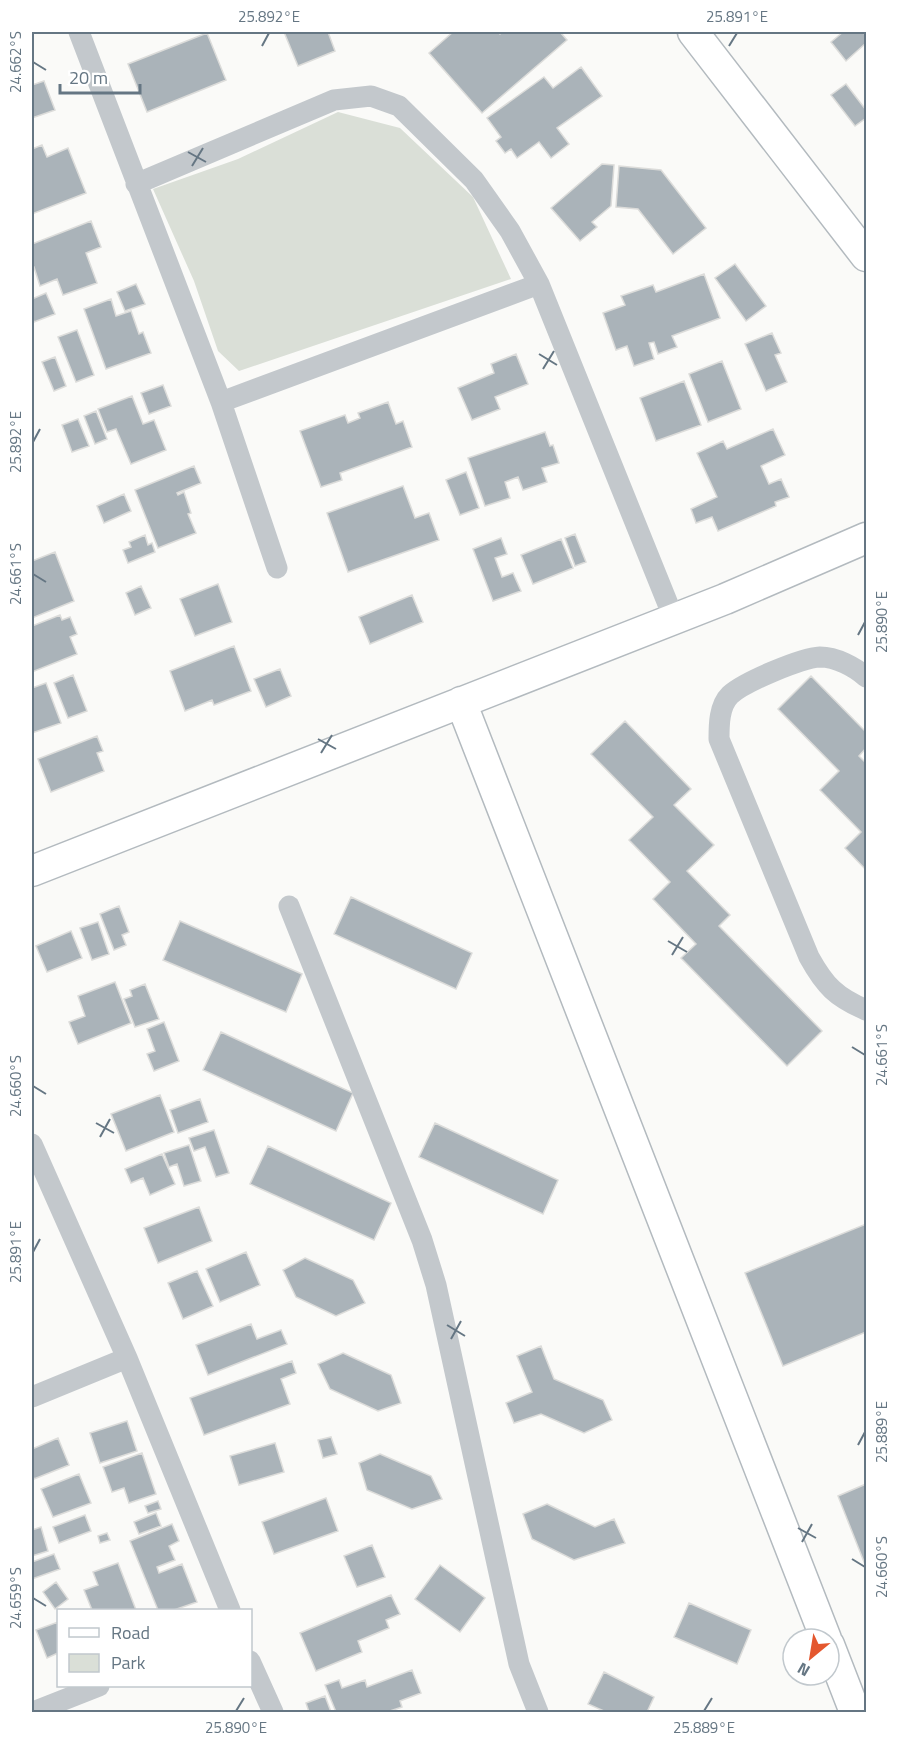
<svg xmlns="http://www.w3.org/2000/svg" width="898" height="1744" viewBox="0 0 898 1744" font-family="'Titillium Web',sans-serif">
<rect width="100%" height="100%" fill="#fafaf8"/>
<path fill="#dadfd7" d="M338,112L400,128L473,197L511,279L239,371L218,351L194,281L153,189L238,159Z"/>
<path fill="#aab3b9" stroke="#dcdcda" stroke-width="1.5" d="M284,32H328L335,51L298,66Z
M453,32H498L500,34L502,32H560L567,40L482,113L429,53Z
M843,32H863L866,36V43L846,61L831,42Z
M207,33L226,80L147,112L128,64Z
M581,67L602,96L557,128L569,144L551,158L539,142L517,158L511,149L505,153L496,141L501,137L487,118L544,77L553,88Z
M44,81L55,110L32,118V85Z
M846,84L866,110V118L855,126L831,95Z
M42,145L47,157L68,148L86,193L32,214V149Z
M602,164L614,165L611,206L592,222L597,227L580,241L551,208Z
M619,166L661,170L706,228L673,254L638,209L616,207Z
M91,221L101,247L86,253L97,283L63,295L57,279L40,286L34,267L32,268V244Z
M735,264L766,306L746,321L715,278Z
M704,274L720,318L672,336L677,347L658,354L654,342L649,343L654,359L634,366L627,346L616,350L603,313L625,305L621,296L653,285L656,292Z
M136,284L145,304L125,311L117,292Z
M46,293L55,314L34,322L32,316V299Z
M111,299L116,316L131,311L139,334L143,332L151,353L106,369L84,309Z
M77,330L94,375L76,382L58,337Z
M772,333L781,353L775,355L787,382L766,391L745,344Z
M516,354L528,384L495,397L500,409L472,420L458,388L494,373L491,364Z
M55,357L66,386L54,391L42,362Z
M722,361L741,409L708,422L689,374Z
M684,381L701,425L656,441L640,398Z
M163,385L171,406L149,414L141,393Z
M132,396L143,424L154,420L166,450L131,464L116,429L107,432L98,409Z
M388,402L396,424L403,421L412,447L340,473L342,480L321,487L300,431L345,415L348,423L360,418L358,413Z
M96,411L107,439L95,444L84,416Z
M78,419L89,446L72,452L62,425Z
M773,429L785,455L761,466L769,484L781,479L789,497L775,502L776,506L718,531L712,517L696,523L691,509L717,497L697,453L723,441L727,449Z
M545,432L550,446L553,445L559,463L542,468L547,482L523,490L518,477L505,482L510,498L485,506L468,458Z
M194,466L201,483L177,493L178,495L184,492L191,513L188,514L196,533L158,548L135,490Z
M466,472L479,508L460,515L446,480Z
M403,486L415,518L429,513L439,540L348,572L327,513Z
M124,494L131,511L104,523L97,506Z
M575,534L586,562L575,566L565,538Z
M145,535L148,545L152,543L155,552L128,563L123,550L131,547L129,542Z
M501,538L507,554L495,558L502,577L513,573L521,591L493,601L473,549Z
M561,539L573,568L533,584L521,555Z
M55,552L74,601L32,618V561Z
M218,584L232,622L195,636L180,599Z
M141,586L151,608L135,615L126,593Z
M412,595L423,622L370,644L359,617Z
M60,615L62,620L70,617L77,634L70,637L77,654L32,672V626Z
M234,646L251,691L214,705L212,700L185,711L170,671Z
M280,669L291,696L266,707L254,679Z
M73,675L87,711L68,718L54,683Z
M811,676L866,732V748L859,756L866,763V870L845,848L861,832L820,790L839,771L778,709Z
M46,683L61,723L32,733V688Z
M625,721L691,789L674,805L714,845L687,871L730,915L719,926L822,1031L787,1066L681,958L696,944L653,899L670,882L629,840L653,817L591,754Z
M97,736L103,751L97,753L104,771L51,792L38,759Z
M351,897L472,953L456,989L334,934Z
M119,906L129,932L122,935L126,945L114,950L100,914Z
M180,921L302,974L286,1012L163,960Z
M98,922L109,954L92,960L80,928Z
M71,931L82,958L47,972L36,946Z
M115,982L131,1023L78,1044L69,1022L85,1016L78,996Z
M145,984L159,1019L135,1027L124,999L132,996L130,990Z
M164,1022L179,1061L154,1071L147,1054L155,1051L147,1029Z
M221,1032L353,1093L336,1131L203,1070Z
M160,1095L174,1132L126,1151L111,1114Z
M200,1099L208,1122L178,1133L170,1110Z
M435,1123L558,1180L543,1214L419,1157Z
M214,1130L229,1173L216,1177L205,1147L194,1151L189,1138Z
M189,1145L201,1181L184,1186L177,1164L169,1167L164,1153Z
M268,1146L391,1203L374,1240L250,1184Z
M162,1154L175,1184L150,1195L143,1178L131,1183L125,1169Z
M199,1207L212,1241L158,1263L144,1228Z
M866,1224V1332L783,1366L745,1273Z
M246,1252L260,1285L220,1302L206,1269Z
M305,1258L353,1280L365,1303L336,1316L296,1297L283,1270Z
M197,1271L213,1306L183,1319L168,1283Z
M251,1324L257,1339L281,1330L287,1344L208,1375L196,1345Z
M541,1346L554,1379L603,1400L612,1420L584,1433L541,1414L514,1423L506,1403L532,1392L517,1356Z
M343,1353L391,1375L401,1403L378,1411L330,1389L318,1364Z
M292,1361L296,1373L281,1379L290,1404L204,1435L190,1398Z
M127,1421L137,1451L100,1463L90,1433Z
M331,1437L337,1454L323,1458L318,1440Z
M58,1438L69,1465L34,1479L32,1473V1449Z
M275,1443L284,1472L239,1485L230,1456Z
M142,1453L156,1494L129,1503L124,1488L112,1492L103,1467Z
M380,1454L431,1476L442,1499L412,1509L367,1490L359,1463Z
M79,1474L91,1503L53,1517L41,1489Z
M866,1484V1567L838,1496Z
M326,1498L338,1531L274,1554L262,1522Z
M158,1501L161,1509L148,1513L145,1506Z
M547,1504L595,1527L614,1519L625,1543L574,1560L532,1539L523,1514Z
M156,1513L161,1526L139,1534L134,1522Z
M85,1515L91,1531L59,1543L53,1527Z
M172,1524L179,1541L169,1546L175,1560L157,1567L159,1573L182,1564L197,1602L174,1610H158L130,1541Z
M41,1527L48,1551L32,1556V1530Z
M107,1533L110,1540L100,1543L98,1536Z
M372,1545L385,1577L357,1587L344,1556Z
M54,1554L60,1569L32,1579V1562Z
M118,1563L136,1610H92L84,1590L98,1585L93,1572Z
M440,1565L485,1598L460,1632L415,1599Z
M56,1582L68,1599L55,1609L43,1592Z
M391,1595L400,1614L386,1620L389,1628L358,1641L362,1652L316,1671L300,1633Z
M689,1603L751,1630L737,1664L674,1637Z
M58,1622V1653L47,1658L36,1630Z
M412,1670L421,1693L400,1701L402,1707L387,1712H336L325,1685L339,1680L342,1688L365,1680L367,1687Z
M604,1672L654,1697L647,1712H606L588,1704Z
M325,1696L331,1712H309L306,1703Z"/>
<g fill="none" stroke-linecap="round" stroke-linejoin="round">
<g stroke="#b3babf" stroke-width="33">
<path id="secondary" d="M693,32L866,256
M461,702L826,1639
M32,871L725,599L866,538
M829,1645L855,1712"/>
</g>
<path stroke="#c3c8cc" stroke-width="21" d="M79,32L221,402L277,568
M136,184L334,100L371,96L399,106L474,180L510,231L539,284L674,619
M221,402L539,284
M866,677C855,667 836,657 820,657C801,658 744,682 730,695C719,706 719,725 719,739L809,957C825,986 836,997 866,1010
M289,906L422,1240L436,1285L519,1664L538,1712
M32,1144L127,1358L230,1610
M32,1397L127,1358
M250,1661L273,1712
M33,1712L99,1686"/>
<use href="#secondary" stroke="#fff" stroke-width="30"/>
</g>
<path fill="none" stroke="#657683" stroke-width="2" d="M262,46L269,33M729,46L737,33M33,62L46,70M188,152L206,162M192,166L203,148M539,354L557,365M543,369L554,351M33,442L40,429M33,574L46,582M858,635L865,622M318,739L336,749M321,753L332,735M668,941L687,952M672,955L683,937M852,1047L865,1055M33,1086L46,1094M96,1123L114,1133M100,1137L110,1119M33,1252L40,1239M447,1325L465,1336M451,1339L461,1321M858,1445L865,1432M798,1528L816,1538M802,1542L812,1524M852,1559L865,1567M33,1598L46,1606M236,1711L244,1698M704,1711L712,1698"/>
<rect width="898" height="1744" fill="none" stroke="#ffffff" stroke-width="66"/>
<rect x="57" y="1609" width="195" height="78" fill="#ffffff" stroke="#c1c8cd" stroke-width="1.5"/>
<rect x="69" y="1628" width="30" height="9" fill="#ffffff" stroke="#c1c8cd" stroke-width="1.5"/>
<text x="111" y="1639" font-size="18" fill="#657683">Road</text>
<rect x="69" y="1654" width="30" height="18" fill="#dadfd7" stroke="#c1c8cd" stroke-width="1.5"/>
<text x="111" y="1669" font-size="18" fill="#657683">Park</text>
<g transform="translate(811 1657) rotate(210)"><circle r="28" fill="#ffffff" stroke="#c1c8cd" stroke-width="1.5"/>
<path d="M0-4.5L10 22L0 15L-10 22Z" fill="#e4572e"/>
<text y="-9" font-size="16" font-weight="bold" text-anchor="middle" fill="#657683">N</text>
</g>
<path d="M60 84v9h80v-9" fill="none" stroke="#657683" stroke-width="3"/>
<text x="69" y="84" font-size="18" fill="#657683" stroke="#ffffff" stroke-width="4.5" paint-order="stroke">20 m</text>
<rect x="33" y="33" width="832" height="1678" fill="none" stroke="#657683" stroke-width="2"/>
<g font-size="15" text-anchor="middle" fill="#657683">
<text x="269" y="22">25.892°E</text>
<text x="737" y="22">25.891°E</text>
<text transform="translate(16 62) rotate(-90)" y="5">24.662°S</text>
<text transform="translate(16 442) rotate(-90)" y="5">25.892°E</text>
<text transform="translate(16 574) rotate(-90)" y="5">24.661°S</text>
<text transform="translate(882 622) rotate(-90)" y="5">25.890°E</text>
<text transform="translate(882 1055) rotate(-90)" y="5">24.661°S</text>
<text transform="translate(16 1086) rotate(-90)" y="5">24.660°S</text>
<text transform="translate(16 1252) rotate(-90)" y="5">25.891°E</text>
<text transform="translate(882 1432) rotate(-90)" y="5">25.889°E</text>
<text transform="translate(882 1567) rotate(-90)" y="5">24.660°S</text>
<text transform="translate(16 1598) rotate(-90)" y="5">24.659°S</text>
<text x="236" y="1733">25.890°E</text>
<text x="704" y="1733">25.889°E</text>
</g>
</svg>
